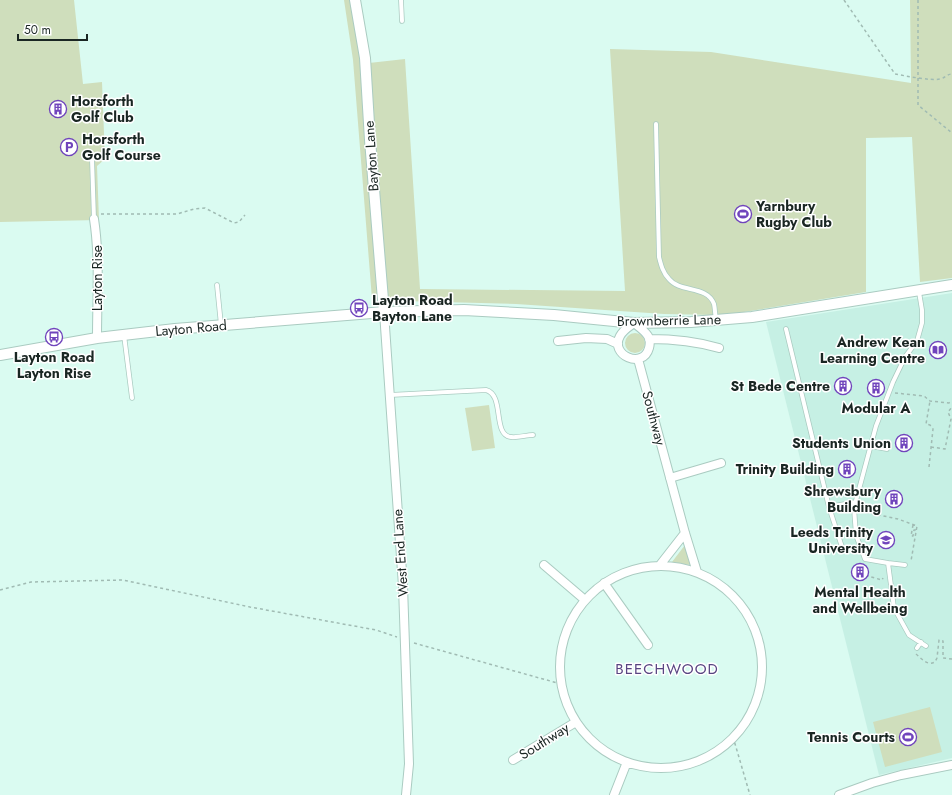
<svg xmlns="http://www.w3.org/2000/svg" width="952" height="795" viewBox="0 0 952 795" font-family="Jost,sans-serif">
<rect width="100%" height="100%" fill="#dafbf1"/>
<path fill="#c6f0e4" d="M952,293V758L879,775L766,322Z"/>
<path fill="#cfdebc" d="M0,0H74L83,84L102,82L105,159L97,166L99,220L0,222Z
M344,0H359L369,63L405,59L420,289L625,291L610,49L711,52L911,83L910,0H952V278L920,282L912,137L866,138V292L738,313L715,315L664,314L516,304L402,301L372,299L353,60Z
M625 343a10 10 0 1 1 20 0a10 10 0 1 1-20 0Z
M489,405L495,448L472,451L465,408Z
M685,545L690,565L672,562Z
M930,707L942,752L885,767L873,722Z"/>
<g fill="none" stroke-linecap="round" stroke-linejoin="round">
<g stroke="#aacbc1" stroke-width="5.5">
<path id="service" d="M401,0L402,21
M656,124L659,257C661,265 663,273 669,279C680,293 707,285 714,304C715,308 715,315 716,319
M92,159L94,219
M217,285L221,325
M919,292L922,310V323L917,341L905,357L893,382L876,426L854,508L856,535L865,559L888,563L894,608L909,635L926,646
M786,329L829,507
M124,335L132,398
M390,395L486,390C505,395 492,435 511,437C518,438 526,435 533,435
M871,446L887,449
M842,547L829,507L856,502
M888,563L905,565
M917,648L921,642"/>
</g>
<g stroke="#aacbc1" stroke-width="10">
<path id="minor" d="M94,219C100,258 97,299 97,338
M384,312L403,586L409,764L406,795
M634,323C639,327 644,330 648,336C650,339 650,344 649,348C643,370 609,355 620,336C623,330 630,326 634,323Z
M649,339C675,339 695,341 719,348
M558,341L586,338L607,339L618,344
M638,359L685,533L697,572
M670,478L721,463
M544,565L585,600
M660,565L685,533
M560 667a101 101 0 1 1 202 0a101 101 0 1 1-202 0Z
M604,583L648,645
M513,760L576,722
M614,795L627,762
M839,795L872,783L901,775L952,765"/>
</g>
<g stroke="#aacbc1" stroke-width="12">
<path id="tertiary" d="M355,0L365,58L370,140L384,312
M0,355L97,338L175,329L384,312L464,310L554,315L634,323L691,322L752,317L952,285"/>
</g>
<path stroke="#a0bbb3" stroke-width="1.5" stroke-dasharray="3 3" stroke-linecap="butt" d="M844,0L895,74C906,76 931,81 940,79C945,78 947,74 952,74
M918,0V105L952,133
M101,214H177L194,209L205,208L234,223L239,222L245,215
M895,393L924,396L930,401L949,403L952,401
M931,447L945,449L951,419L948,412L952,407
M929,467L933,429L930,425L926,424L930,401
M860,511L898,519L917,526L911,561
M913,525L911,536H913L914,530H916
M861,565L864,575L882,580L883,578
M0,590L31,582L123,580L250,607L376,630L397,637
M414,643L561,684
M916,654C922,659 927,666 935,662L937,658L939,640L943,641V658L952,659
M733,737L750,795"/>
<use href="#service" stroke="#fff" stroke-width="4"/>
<use href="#minor" stroke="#fff" stroke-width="8"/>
<use href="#tertiary" stroke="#fff" stroke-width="10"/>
</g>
<defs>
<g id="building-ring" transform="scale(0.9)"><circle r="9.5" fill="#fff" stroke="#7044bc" stroke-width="1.5"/><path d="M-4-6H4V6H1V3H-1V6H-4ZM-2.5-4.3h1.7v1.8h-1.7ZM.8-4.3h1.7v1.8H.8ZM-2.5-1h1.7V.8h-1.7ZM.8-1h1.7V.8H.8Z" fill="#7044bc"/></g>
<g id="parking-ring" transform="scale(0.9)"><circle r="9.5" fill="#fff" stroke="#7044bc" stroke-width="1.5"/><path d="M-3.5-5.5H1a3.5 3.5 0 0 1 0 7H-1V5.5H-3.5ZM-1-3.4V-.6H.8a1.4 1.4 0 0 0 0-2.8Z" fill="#7044bc"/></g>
<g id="stadium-ring" transform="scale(0.9)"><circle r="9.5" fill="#fff" stroke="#7044bc" stroke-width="1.5"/><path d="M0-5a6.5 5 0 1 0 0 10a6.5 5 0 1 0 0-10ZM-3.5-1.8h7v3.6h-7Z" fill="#7044bc"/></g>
<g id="bus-ring" transform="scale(0.9)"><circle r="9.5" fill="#fff" stroke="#7044bc" stroke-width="1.5"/><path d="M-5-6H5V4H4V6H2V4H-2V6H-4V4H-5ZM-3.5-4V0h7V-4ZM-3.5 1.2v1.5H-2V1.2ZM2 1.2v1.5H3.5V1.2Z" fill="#7044bc"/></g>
<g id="library-ring" transform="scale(0.9)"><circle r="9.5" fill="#fff" stroke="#7044bc" stroke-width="1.5"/><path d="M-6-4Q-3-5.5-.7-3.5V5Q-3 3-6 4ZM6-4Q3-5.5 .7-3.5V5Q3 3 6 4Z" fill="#7044bc"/></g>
<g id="university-ring" transform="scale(0.9)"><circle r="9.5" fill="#fff" stroke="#7044bc" stroke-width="1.5"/><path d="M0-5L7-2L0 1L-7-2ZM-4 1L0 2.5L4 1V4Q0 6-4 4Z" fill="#7044bc"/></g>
</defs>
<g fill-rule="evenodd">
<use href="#building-ring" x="58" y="109"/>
<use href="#parking-ring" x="69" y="147"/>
<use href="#stadium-ring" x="743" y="214"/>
<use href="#bus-ring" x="359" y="308"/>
<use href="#bus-ring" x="54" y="337"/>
<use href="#library-ring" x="938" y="350"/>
<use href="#building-ring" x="843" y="386"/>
<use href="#building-ring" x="876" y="388"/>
<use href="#building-ring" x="904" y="443"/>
<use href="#building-ring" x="847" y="469"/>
<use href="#building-ring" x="894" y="499"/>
<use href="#university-ring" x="886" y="540"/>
<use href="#building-ring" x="860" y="572"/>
<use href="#stadium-ring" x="908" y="737"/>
</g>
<g text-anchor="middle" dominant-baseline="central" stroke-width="3" stroke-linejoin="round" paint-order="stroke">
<g font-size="14" font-weight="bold" fill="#1a2623" stroke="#fff" text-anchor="end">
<text x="71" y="101" text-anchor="start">Horsforth<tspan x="71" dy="16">Golf Club</tspan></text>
<text x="82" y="139" text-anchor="start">Horsforth<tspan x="82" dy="16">Golf Course</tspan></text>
<text x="756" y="206" text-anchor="start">Yarnbury<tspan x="756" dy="16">Rugby Club</tspan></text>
<text x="372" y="300" text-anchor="start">Layton Road<tspan x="372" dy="16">Bayton Lane</tspan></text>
<text x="925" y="342">Andrew Kean<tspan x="925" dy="16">Learning Centre</tspan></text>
<text x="54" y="357" text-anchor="middle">Layton Road<tspan x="54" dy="16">Layton Rise</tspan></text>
<text x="830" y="386">St Bede Centre</text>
<text x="876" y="408" text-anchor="middle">Modular A</text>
<text x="891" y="443">Students Union</text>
<text x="834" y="469">Trinity Building</text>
<text x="881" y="491">Shrewsbury<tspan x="881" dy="16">Building</tspan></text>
<text x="873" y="532">Leeds Trinity<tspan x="873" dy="16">University</tspan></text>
<text x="860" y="592" text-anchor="middle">Mental Health<tspan x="860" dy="16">and Wellbeing</tspan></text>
<text x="895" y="737">Tennis Courts</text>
</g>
<g font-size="14" fill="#1a2623" stroke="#fff">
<text transform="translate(371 156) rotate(-94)">Bayton Lane</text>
<text transform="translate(97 278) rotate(-90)">Layton Rise</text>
<text transform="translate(669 320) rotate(-1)">Brownberrie Lane</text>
<text transform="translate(191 328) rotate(-5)">Layton Road</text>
<text transform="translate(654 418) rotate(75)">Southway</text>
<text transform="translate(400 553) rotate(-94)">West End Lane</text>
<text transform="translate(544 741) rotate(-32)">Southway</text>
</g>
<g font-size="15" letter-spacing="1" fill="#584582" stroke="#fff">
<text x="667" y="669">BEECHWOOD</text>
</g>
</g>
<path d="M18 34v6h69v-6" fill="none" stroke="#1a2623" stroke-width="2"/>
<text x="24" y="34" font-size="12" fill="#1a2623" stroke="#ffffff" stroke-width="3" paint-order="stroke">50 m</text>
</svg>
